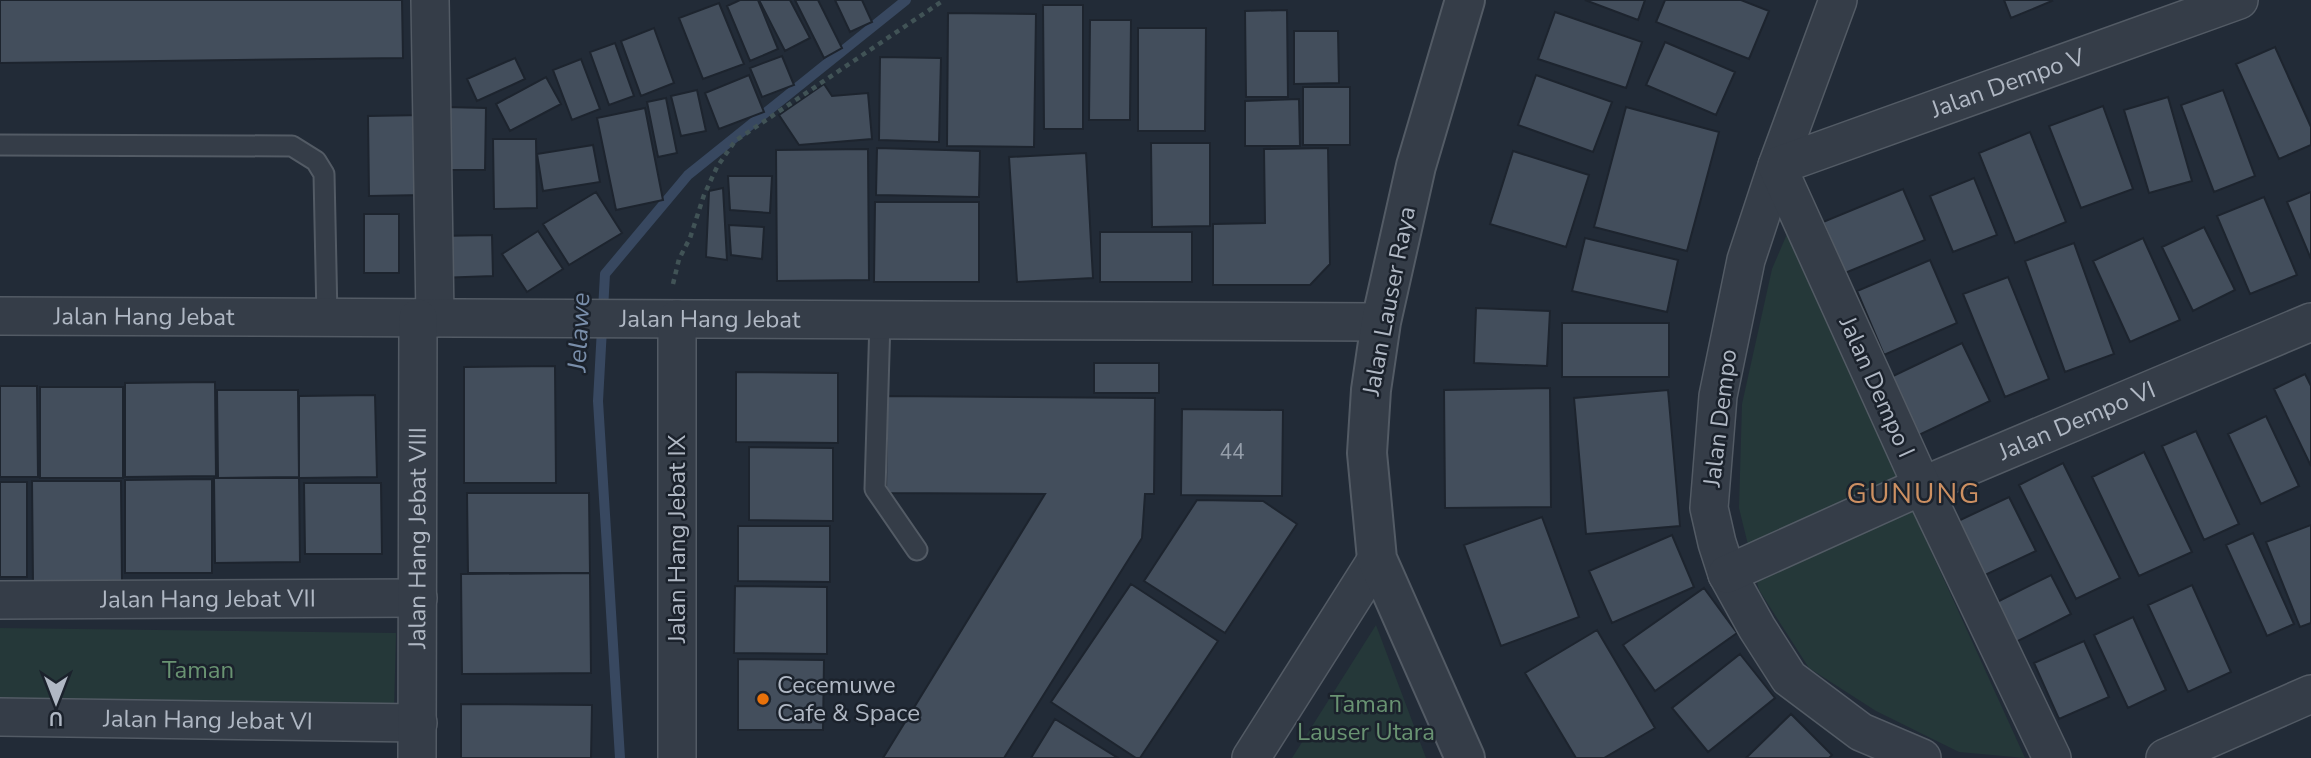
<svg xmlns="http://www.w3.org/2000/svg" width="2311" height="758" viewBox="0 0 2311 758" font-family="'Nunito Sans',sans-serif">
<rect width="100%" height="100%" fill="#222b37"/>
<path fill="#253839" d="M1787,234L2025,758L1959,752L1876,711L1809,668L1759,590L1739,508L1742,404L1772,269Z
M1376,625L1426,758H1292Z
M0,628L396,633L394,711L0,706Z"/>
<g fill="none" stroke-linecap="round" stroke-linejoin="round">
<path stroke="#384860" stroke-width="10" d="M620,758L598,401L605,274L688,175L906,0"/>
</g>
<path fill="#434e5c" stroke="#1d242e" stroke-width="2" d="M0,0H402L403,58L0,63Z
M740,0H758L778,49L750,61L727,6Z
M759,0H790L810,38L785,51Z
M795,0H818L842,48L824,58Z
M835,0H862L872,22L850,32Z
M1585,0H1645L1638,20Z
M1665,0H1741L1769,11L1749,59L1656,22Z
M2004,0H2051L2052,1L2011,18Z
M719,3L744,64L703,79L679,18Z
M1043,5H1083V129H1044Z
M1287,10L1288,97H1246L1245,11Z
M1555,12L1642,42L1626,88L1538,59Z
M948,13L1036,14L1034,147L947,146Z
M1090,20H1131L1130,120H1089Z
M654,28L674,83L641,96L621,41Z
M1138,28H1206L1205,131H1138Z
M1294,31H1338L1339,83L1294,84Z
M1665,42L1735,72L1716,115L1646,85Z
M615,43L634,96L609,105L590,52Z
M2275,47L2311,127V145L2279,159L2236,64Z
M782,56L794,85L762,97L750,68Z
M880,57L941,58L939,142L879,140Z
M515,58L525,79L477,101L467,79Z
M581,59L600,109L572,120L553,70Z
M749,75L764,112L719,129L705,93Z
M1536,75L1612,102L1593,152L1518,125Z
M546,77L561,104L510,131L496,104Z
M824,84L832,96L868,93L872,139L799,145L779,115Z
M1303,87H1350V145H1303Z
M697,90L706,131L681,136L671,96Z
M2223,90L2255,176L2214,192L2181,105Z
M2168,97L2192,181L2149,193L2124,110Z
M666,98L677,153L658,157L647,102Z
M1299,99L1300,146H1245V101Z
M2103,106L2133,189L2081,208L2049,126Z
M446,107L486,108L485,170H446Z
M1626,107L1719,132L1687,251L1594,227Z
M645,108L663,200L616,210L597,118Z
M423,115V195L369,196L368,116Z
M2030,132L2066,222L2015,243L1979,153Z
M493,139H536L537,208L494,209Z
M1151,143H1210V226L1152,227Z
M593,145L600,182L543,191L537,154Z
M877,148L980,151L979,197L876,195Z
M1328,148L1330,264L1310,285H1213V224L1265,223L1264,149Z
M868,149L869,280L777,281L776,150Z
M1513,151L1589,175L1566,247L1490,224Z
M1086,153L1093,278L1017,282L1009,157Z
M728,176H772L770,213L730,210Z
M1974,178L1997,235L1953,252L1930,196Z
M723,188L727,260L706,257L709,191Z
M1903,189L1925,240L1845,273L1823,222Z
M596,192L622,233L569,265L543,224Z
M2311,192V259L2287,202Z
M2264,197L2297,275L2250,294L2217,216Z
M875,202H979V282H874Z
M364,214H399V273H364Z
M729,225L764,227L762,259L731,255Z
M2204,227L2235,290L2193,311L2162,247Z
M538,231L563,269L527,292L502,254Z
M1100,232H1192V282H1100Z
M492,235L493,276L438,278L437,236Z
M1585,238L1678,260L1667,312L1572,291Z
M2143,238L2180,320L2130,342L2093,261Z
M2074,243L2114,354L2065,372L2025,261Z
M1930,260L1957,323L1884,355L1857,291Z
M2008,277L2049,379L2005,397L1963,294Z
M1476,308L1550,311L1547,366L1474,363Z
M1562,323H1669V377H1562Z
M1962,343L1990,401L1919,435L1891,377Z
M1094,363H1159V393H1094Z
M555,366L556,483H464V367Z
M736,372L838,373V443L736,442Z
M2305,374L2311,386V466L2274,389Z
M215,382L216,476L125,477V383Z
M0,386H37L38,477H0Z
M40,387H123V478H40Z
M1550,388L1551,507L1445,508L1444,390Z
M217,390H298L299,477L218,478Z
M1668,390L1680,526L1586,534L1574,398Z
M375,395L377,477L299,478V396Z
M887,396L1155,398L1154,494H1145L1142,538L1004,758H883L1045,494L886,493Z
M1182,409L1283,410L1282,496L1181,495Z
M2266,416L2299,486L2261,504L2228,434Z
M2196,431L2239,524L2204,540L2162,446Z
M749,447L833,448V521L749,520Z
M2144,452L2192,552L2139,576L2092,477Z
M2063,463L2120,578L2076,599L2019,485Z
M214,478H299L300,562L215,563Z
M212,479V573H125V480Z
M32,481H121L122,584H33Z
M0,482H27V577H0Z
M304,483H381L382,554H305Z
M467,493H589L590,573H468Z
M2009,497L2036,551L1983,576L1956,522Z
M1197,500L1263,501L1297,524L1225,633L1144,581Z
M1542,517L1579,617L1501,646L1464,545Z
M2311,525V623L2300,627L2266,542Z
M738,526H830V582L738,581Z
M2253,533L2294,624L2267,636L2226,545Z
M1672,535L1694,587L1612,623L1589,571Z
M590,573L591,673L462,674L461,574Z
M2051,575L2071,614L2016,642L1995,603Z
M1131,584L1218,641L1140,758H1136L1051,702Z
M2192,585L2231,672L2188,692L2148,605Z
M735,586L827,587V654L734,653Z
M1704,588L1737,633L1655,691L1623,645Z
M2133,617L2166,690L2128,708L2094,635Z
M1597,630L1655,728L1604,758H1576L1525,673Z
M2084,641L2109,697L2059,719L2034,663Z
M1740,654L1775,698L1708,752L1672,708Z
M738,659L824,660L823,730H738Z
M461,704L592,705L591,758H461Z
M1791,714L1832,755L1829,758H1746Z
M1055,719L1118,758H1031Z"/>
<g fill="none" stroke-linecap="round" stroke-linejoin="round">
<g stroke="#535b65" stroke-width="23">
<path id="service" d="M0,145L292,146L316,161L324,174L327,317
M880,320L875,489L917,550"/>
</g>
<g stroke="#535b65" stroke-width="40">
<g id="minor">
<path d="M430,0L435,318"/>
<path d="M1838,0L1777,166L1746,260L1718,396L1709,508L1717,543L1727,574L1757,628L1789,678L1861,732L1922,758"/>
<path id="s1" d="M0,316L1381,322"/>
<path d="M677,319V758"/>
<path id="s2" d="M1727,574L1922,486L2311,322"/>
<path id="s3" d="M0,600L418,598"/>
<path id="s4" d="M0,717L418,723"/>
<path id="s5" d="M417,758L418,318"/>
<path d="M1251,758L1377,559"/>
<path id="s6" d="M2052,758L1922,486L1777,166L2239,0"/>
<path d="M2165,758L2311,694"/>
</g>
</g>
<g stroke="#535b65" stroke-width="42">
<path id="tertiary" d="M1465,0L1416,166L1381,322L1371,390L1367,453L1377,559L1465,758"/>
</g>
<path stroke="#415356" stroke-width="4.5" stroke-dasharray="5 5" stroke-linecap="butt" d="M673,284L679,259L690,238L704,195L717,167L735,141L944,0"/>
<use href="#service" stroke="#353d48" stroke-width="19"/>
<use href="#minor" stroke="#353d48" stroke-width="37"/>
<use href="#tertiary" stroke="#353d48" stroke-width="38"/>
</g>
<circle fill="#e8710a" stroke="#1b222c" stroke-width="2.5" cx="763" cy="699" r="7"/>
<g text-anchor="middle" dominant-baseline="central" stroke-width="5" stroke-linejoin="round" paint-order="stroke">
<g font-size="21" fill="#959eaa">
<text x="1232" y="452">44</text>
</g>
<g font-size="24" fill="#b0b8c4" stroke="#1b222c">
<text stroke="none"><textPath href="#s6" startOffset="898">Jalan Dempo V</textPath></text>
<text transform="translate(1389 301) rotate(-79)">Jalan Lauser Raya</text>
<text stroke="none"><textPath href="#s1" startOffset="144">Jalan Hang Jebat</textPath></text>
<text stroke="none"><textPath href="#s1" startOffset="710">Jalan Hang Jebat</textPath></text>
<text transform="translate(1877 387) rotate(66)">Jalan Dempo I</text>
<text transform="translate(1720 418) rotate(-83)">Jalan Dempo</text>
<text stroke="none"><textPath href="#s2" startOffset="382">Jalan Dempo VI</textPath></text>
<text stroke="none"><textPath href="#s5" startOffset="220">Jalan Hang Jebat VIII</textPath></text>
<text transform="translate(677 539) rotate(-90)">Jalan Hang Jebat IX</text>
<text stroke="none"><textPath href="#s3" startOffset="208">Jalan Hang Jebat VII</textPath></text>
<text stroke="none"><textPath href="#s4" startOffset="208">Jalan Hang Jebat VI</textPath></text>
</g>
<g font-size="24" fill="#699372" stroke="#1b222c">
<text x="198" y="670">Taman</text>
<text x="1366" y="704">Taman<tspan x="1366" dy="28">Lauser Utara</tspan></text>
</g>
<g font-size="24" fill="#b0b8c4" stroke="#1b222c" text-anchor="start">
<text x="777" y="685">Cecemuwe<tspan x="777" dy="28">Cafe &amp; Space</tspan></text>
</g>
<g font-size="26" font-style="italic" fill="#798eaa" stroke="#1b222c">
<text transform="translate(579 332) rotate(-87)">Jelawe</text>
</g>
<g font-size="28" letter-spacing="2" fill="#cd9062" stroke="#1b222c">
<text x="1914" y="494">GUNUNG</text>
</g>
</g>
<g transform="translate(56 702) rotate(180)" stroke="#1b222c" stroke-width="5" paint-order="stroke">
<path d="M0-5L12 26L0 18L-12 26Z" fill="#b0b8c4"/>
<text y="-10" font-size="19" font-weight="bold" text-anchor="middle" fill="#b0b8c4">U</text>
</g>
</svg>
